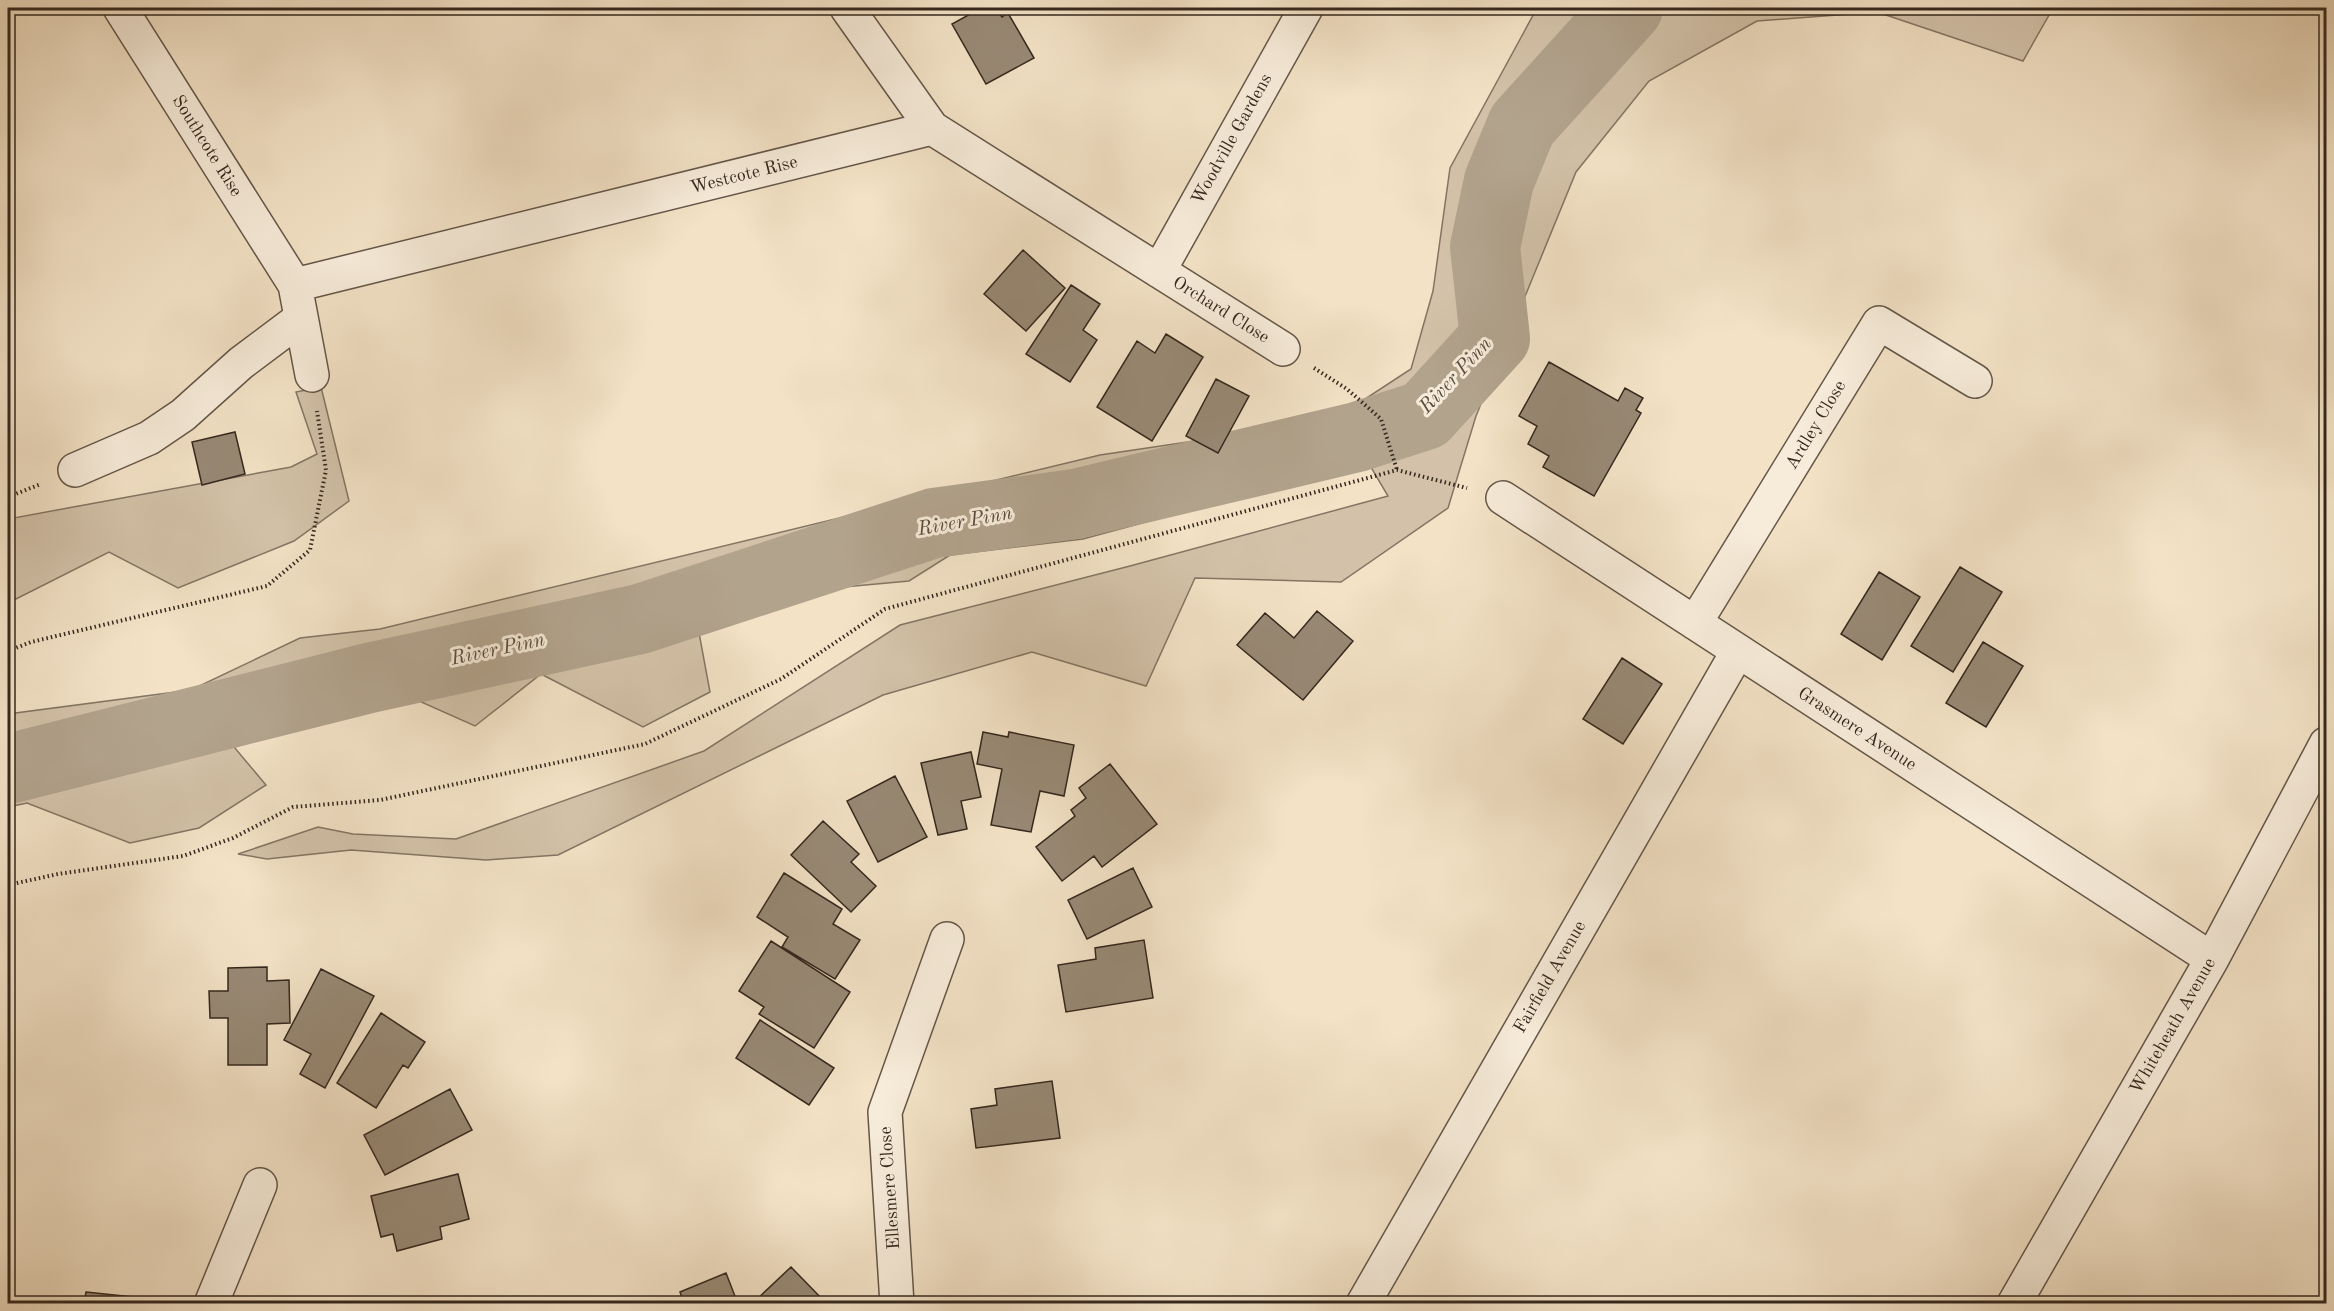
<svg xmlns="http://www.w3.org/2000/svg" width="2334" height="1311" viewBox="0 0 2334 1311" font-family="'Old Standard TT',serif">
<rect width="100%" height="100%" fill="#f3e2c6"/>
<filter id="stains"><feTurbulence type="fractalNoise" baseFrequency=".00333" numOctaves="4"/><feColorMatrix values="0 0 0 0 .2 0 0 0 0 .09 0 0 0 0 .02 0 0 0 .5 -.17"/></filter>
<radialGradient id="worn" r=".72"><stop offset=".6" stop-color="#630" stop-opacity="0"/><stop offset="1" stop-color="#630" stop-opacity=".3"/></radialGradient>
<path fill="#d3c2a9" stroke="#847564" stroke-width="1.5" d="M1537,8H2053L2023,61L1877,12L1757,21L1649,81L1576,172L1476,416L1448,508L1341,582L1195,578L1146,686L1032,652L883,695L558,855L486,860L351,850L267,859L238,854L318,827L353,834L456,839L704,751L900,625L1130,566L1388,496L1368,462L1083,539L950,555L909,581L800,591L697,622L710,692L643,727L541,674L475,726L408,696L234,747L266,785L199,828L130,843L27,803L8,807V714L191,690L300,638L380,629L1100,455L1255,432L1356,405L1411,369L1433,291L1450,168Z
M321,387L349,501L294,541L178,588L109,552L8,603V519L291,467L317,454L296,392Z"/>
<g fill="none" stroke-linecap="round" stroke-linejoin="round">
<path stroke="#b2a38d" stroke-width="70" d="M8,769L369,678L640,619L934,523L1075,504L1357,437L1425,415L1495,338L1485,247L1499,181L1522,125L1628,8"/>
</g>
<path fill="#988975" stroke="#35281e" stroke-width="1.5" d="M981,8H996L1002,17L1008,13L1034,58L986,84L952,24Z
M1023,250L1065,288L1026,331L984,294Z
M1071,285L1100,304L1083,330L1097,340L1070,382L1026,354Z
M1166,334L1203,357L1152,441L1097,407L1137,341L1155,353Z
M1549,362L1618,401L1625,388L1643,398L1636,410L1641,413L1594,496L1543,467L1549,456L1528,444L1537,426L1519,416Z
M1216,379L1249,396L1218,453L1186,436Z
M235,432L245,474L202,485L192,442Z
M1960,567L2002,592L1953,672L1911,646Z
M1879,572L1920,597L1882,660L1841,634Z
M1317,611L1353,641L1303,700L1237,645L1265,613L1294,638Z
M1983,642L2023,666L1986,727L1946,703Z
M1622,658L1662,684L1623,744L1583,719Z
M983,732L1008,737L1009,732L1074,745L1064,796L1040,791L1031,832L991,825L1002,769L977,764Z
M971,752L981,797L961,801L967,829L938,835L921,763Z
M1110,764L1157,824L1102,867L1094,856L1062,881L1036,847L1075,816L1071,810L1086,798L1079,788Z
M895,776L927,837L878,862L847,801Z
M823,821L859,854L851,862L876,886L851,912L791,855Z
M1133,868L1152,907L1087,939L1068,900Z
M784,873L842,909L833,924L860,940L835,979L782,947L788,937L757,917Z
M1144,940L1153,998L1066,1012L1058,965L1096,959L1095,948Z
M771,941L850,992L814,1048L759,1014L764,1007L739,991Z
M267,967V981L289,980L290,1023L267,1024V1065H228V1018H210L209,991H228V968Z
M321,969L374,996L325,1088L300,1074L311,1054L284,1040Z
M381,1013L425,1042L408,1068L403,1065L376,1108L337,1083Z
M760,1020L834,1068L809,1105L736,1058Z
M1052,1081L1060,1138L976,1148L971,1109L997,1105L995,1089Z
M450,1089L472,1130L385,1175L364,1135Z
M458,1174L469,1219L440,1227L442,1239L397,1251L393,1234L381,1237L371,1196Z
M791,1267L826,1303V1304H757L755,1301Z
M726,1273L738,1304H684L680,1292Z
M86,1292L142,1298L141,1304H84Z
M571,1298V1304H529Z"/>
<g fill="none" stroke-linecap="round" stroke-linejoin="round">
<g stroke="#645648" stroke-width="36">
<path id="minor" d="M120,8L295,285L312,375
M847,8L932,128
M1159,271L1306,8
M295,285L932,128L1283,349
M75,470L149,438L183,415L241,363L301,318
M1503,498L2212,959
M1695,623L1879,323L1975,381
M211,1304L260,1185
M897,1304L885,1112L947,939
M1363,1304L1738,651
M2014,1304L2212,959L2326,744"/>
</g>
<path stroke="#35281e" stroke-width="4" stroke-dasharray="1.5 3" stroke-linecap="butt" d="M1314,368L1347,389L1381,419L1397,470
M8,497L41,484
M8,651L31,642L267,586L310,550L326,470L317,411
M8,885L58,874L183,856L233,838L293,807L380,800L645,744L781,679L885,609L1397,470L1467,488"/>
<use href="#minor" stroke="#f7ecda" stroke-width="33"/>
</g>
<g text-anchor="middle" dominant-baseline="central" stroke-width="6" stroke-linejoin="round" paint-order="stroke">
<g font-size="18" fill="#35281e" stroke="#f7ecda">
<text transform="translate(1232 139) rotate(-61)">Woodville Gardens</text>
<text transform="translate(207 146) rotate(58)">Southcote Rise</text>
<text transform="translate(744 175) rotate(-14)">Westcote Rise</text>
<text transform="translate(1221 310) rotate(32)">Orchard Close</text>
<text transform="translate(1816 425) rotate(-59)">Ardley Close</text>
<text transform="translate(1857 729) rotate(33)">Grasmere Avenue</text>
<text transform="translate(1550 977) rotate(-60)">Fairfield Avenue</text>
<text transform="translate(2173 1026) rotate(-60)">Whiteheath Avenue</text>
<text transform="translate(890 1188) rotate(-94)">Ellesmere Close</text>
</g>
<g font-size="20" font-style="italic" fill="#5a4d3f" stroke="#f7ecda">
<text transform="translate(1456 376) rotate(-47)">River Pinn</text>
<text transform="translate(965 522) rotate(-10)">River Pinn</text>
<text transform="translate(498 650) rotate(-12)">River Pinn</text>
</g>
</g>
<rect width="2334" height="1311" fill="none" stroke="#f3e2c6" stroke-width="30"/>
<rect x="9" y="9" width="2316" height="1293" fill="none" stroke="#35281e" stroke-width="3"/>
<rect x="15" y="15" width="2304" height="1281" fill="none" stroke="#35281e" stroke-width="1.5"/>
<rect width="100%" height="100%" filter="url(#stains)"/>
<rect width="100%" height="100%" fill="url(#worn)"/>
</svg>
